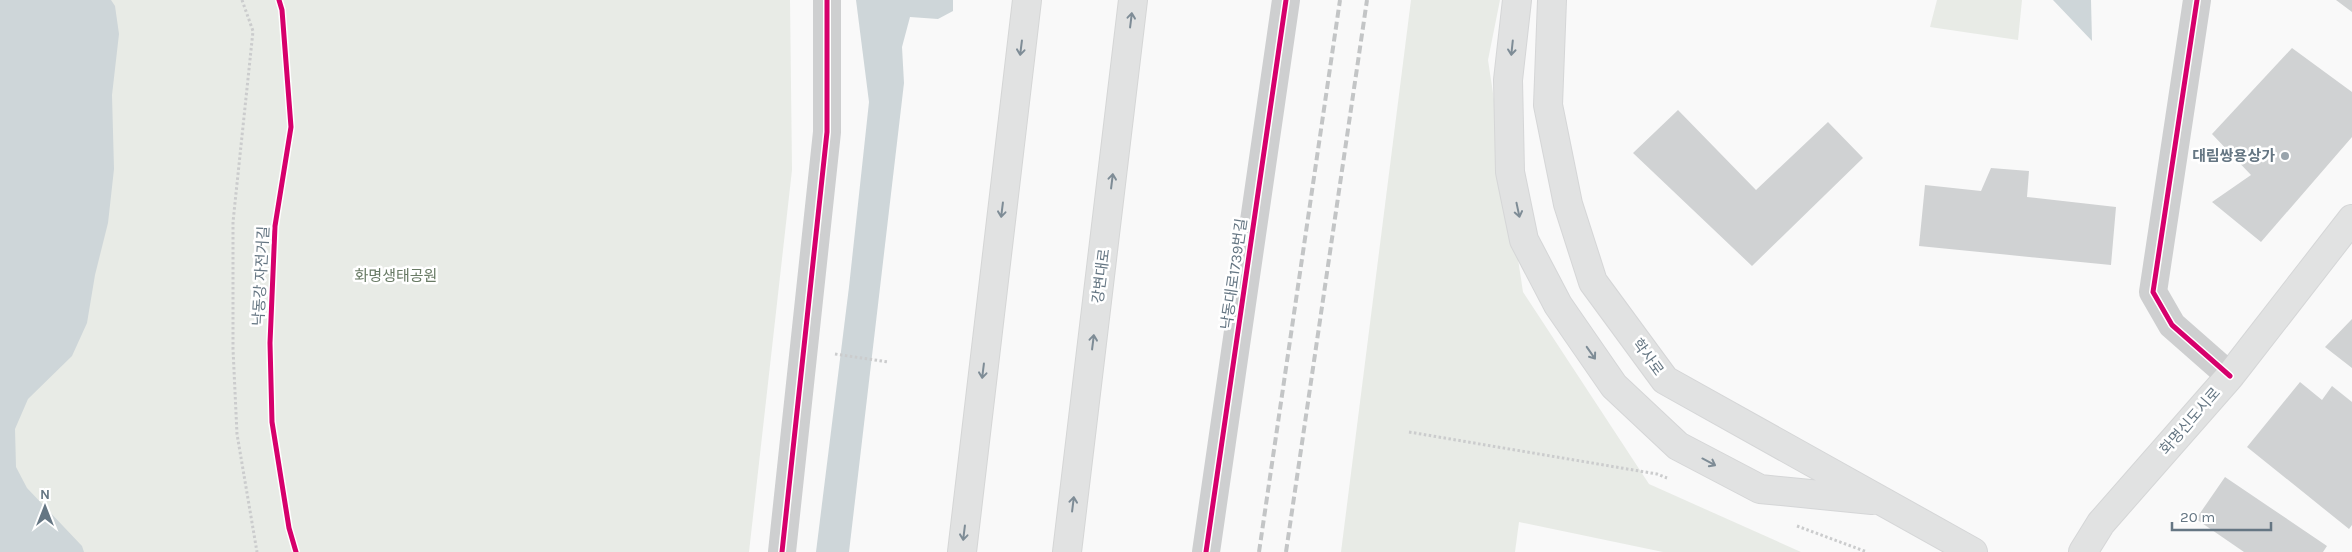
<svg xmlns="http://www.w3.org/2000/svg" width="2352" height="552" viewBox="0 0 2352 552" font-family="Karla,'Noto Sans KR',sans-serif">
<rect width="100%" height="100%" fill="#f9f9f9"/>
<path fill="#e8ebe6" d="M0,0H790L792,170L749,552H0Z
M1411,0H1500L1488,60L1523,292L1649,484L1801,552H1663L1519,522L1515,552H1341Z
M1937,0H2022L2018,40L1930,27Z"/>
<path fill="#ced6d9" d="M0,0H111L115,6L119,34L112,95L114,169L108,223L95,275L87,323L72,356L28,399L15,429L16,467L27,488L82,546L84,552H0Z
M856,0H953V11L938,19L910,17L902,47L904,83L849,552H816L849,287L869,102Z
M2053,0H2091L2092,41Z"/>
<path fill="#d0d2d3" d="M2336,0H2352V12Z
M2292,48L2352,92V137L2261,242L2212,202L2251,175L2212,134Z
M1678,110L1756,190L1828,122L1863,158L1752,266L1633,153Z
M1991,168L2029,171L2027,197L2116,207L2111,265L1919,246L1925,185L1981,191Z
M2352,319V368L2325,347Z
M2300,382L2322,400L2332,386L2352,402V525L2349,529L2247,447Z
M2225,477L2327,546L2323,552H2244L2196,519Z"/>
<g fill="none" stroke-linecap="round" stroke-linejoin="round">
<g stroke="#d5d6d7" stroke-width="30">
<path id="major" d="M1517,0L1508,80L1510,172L1524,240L1558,305L1614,386L1678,446L1760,489L1872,500
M1552,0L1548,105L1568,204L1593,282L1665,380L1973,552
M2083,552L2101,523L2230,376L2352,219"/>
</g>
<g stroke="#d5d6d6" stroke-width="30">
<path id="highway" d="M962,552L1027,0
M1067,552L1133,0"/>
</g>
<path stroke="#cbcccd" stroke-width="3" stroke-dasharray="2.5 2.5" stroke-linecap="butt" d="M242,0L253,31L233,222V349L237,434L257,552
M835,354L888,362
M1409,432L1657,474L1667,478
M1797,526L1867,552"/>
<path stroke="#cecfd0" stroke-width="28" d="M2197,0L2153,292L2172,325L2230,376
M782,552L827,132V0
M1206,552L1286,0"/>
<use href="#major" stroke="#e1e2e2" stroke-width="28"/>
<use href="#highway" stroke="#e1e2e2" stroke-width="28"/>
<path stroke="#c3c5c6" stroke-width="4" stroke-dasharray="8 4" stroke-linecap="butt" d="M1259,552L1340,0
M1286,552L1367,0"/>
<g stroke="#fff" stroke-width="8">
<path id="cycleway" d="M279,0L282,10L291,127L275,226L270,343L272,422L289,528L296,552
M2197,0L2153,292L2172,325L2230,376
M782,552L827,132V0
M1206,552L1286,0"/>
</g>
<use href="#cycleway" stroke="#d6006c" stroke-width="5"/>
</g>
<defs><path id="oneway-shaft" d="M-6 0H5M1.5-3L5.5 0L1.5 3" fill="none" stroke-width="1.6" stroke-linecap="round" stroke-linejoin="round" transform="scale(1.25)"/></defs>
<g stroke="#7e8c96">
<use href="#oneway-shaft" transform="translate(1131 20) rotate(-83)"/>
<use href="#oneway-shaft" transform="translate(1021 48) rotate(97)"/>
<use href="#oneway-shaft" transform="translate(1512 48) rotate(96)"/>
<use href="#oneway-shaft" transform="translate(1112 181) rotate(-83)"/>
<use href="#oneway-shaft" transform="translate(1002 210) rotate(97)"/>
<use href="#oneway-shaft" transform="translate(1518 210) rotate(78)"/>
<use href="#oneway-shaft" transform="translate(1093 342) rotate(-83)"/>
<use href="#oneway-shaft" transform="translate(1591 353) rotate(55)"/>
<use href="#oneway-shaft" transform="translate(983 371) rotate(97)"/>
<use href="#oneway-shaft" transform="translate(1709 462) rotate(28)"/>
<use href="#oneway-shaft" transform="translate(1073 504) rotate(-83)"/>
<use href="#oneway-shaft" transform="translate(964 533) rotate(97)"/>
</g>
<circle fill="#99a4ac" stroke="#fff" stroke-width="2" cx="2285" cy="156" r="5"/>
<g text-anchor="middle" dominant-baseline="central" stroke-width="5" stroke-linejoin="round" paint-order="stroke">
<g font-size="15" font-weight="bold" fill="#657683" stroke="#fff" text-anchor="end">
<text x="2275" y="156">대림쌍용상가</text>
</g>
<g font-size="15" fill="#657683" stroke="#fff">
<text transform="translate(1234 274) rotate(-82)">낙동대로1739번길</text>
<text transform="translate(261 276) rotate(-87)">낙동강 자전거길</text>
<text transform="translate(1101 276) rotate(-83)">강변대로</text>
<text transform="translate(1648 357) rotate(54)">학사로</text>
<text transform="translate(2190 421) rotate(-49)">화명신도시로</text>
</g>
<g font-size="15" fill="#687a64" stroke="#fff">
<text x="396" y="276">화명생태공원</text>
</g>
</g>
<g transform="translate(45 507)" stroke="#ffffff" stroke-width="4" paint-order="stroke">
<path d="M0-4L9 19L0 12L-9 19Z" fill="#657683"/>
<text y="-8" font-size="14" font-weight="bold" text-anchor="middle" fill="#657683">N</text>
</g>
<path d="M2172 522v8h99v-8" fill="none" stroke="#657683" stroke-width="2.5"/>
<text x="2180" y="522" font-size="15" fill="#657683" stroke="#ffffff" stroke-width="4" paint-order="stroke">20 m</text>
</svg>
